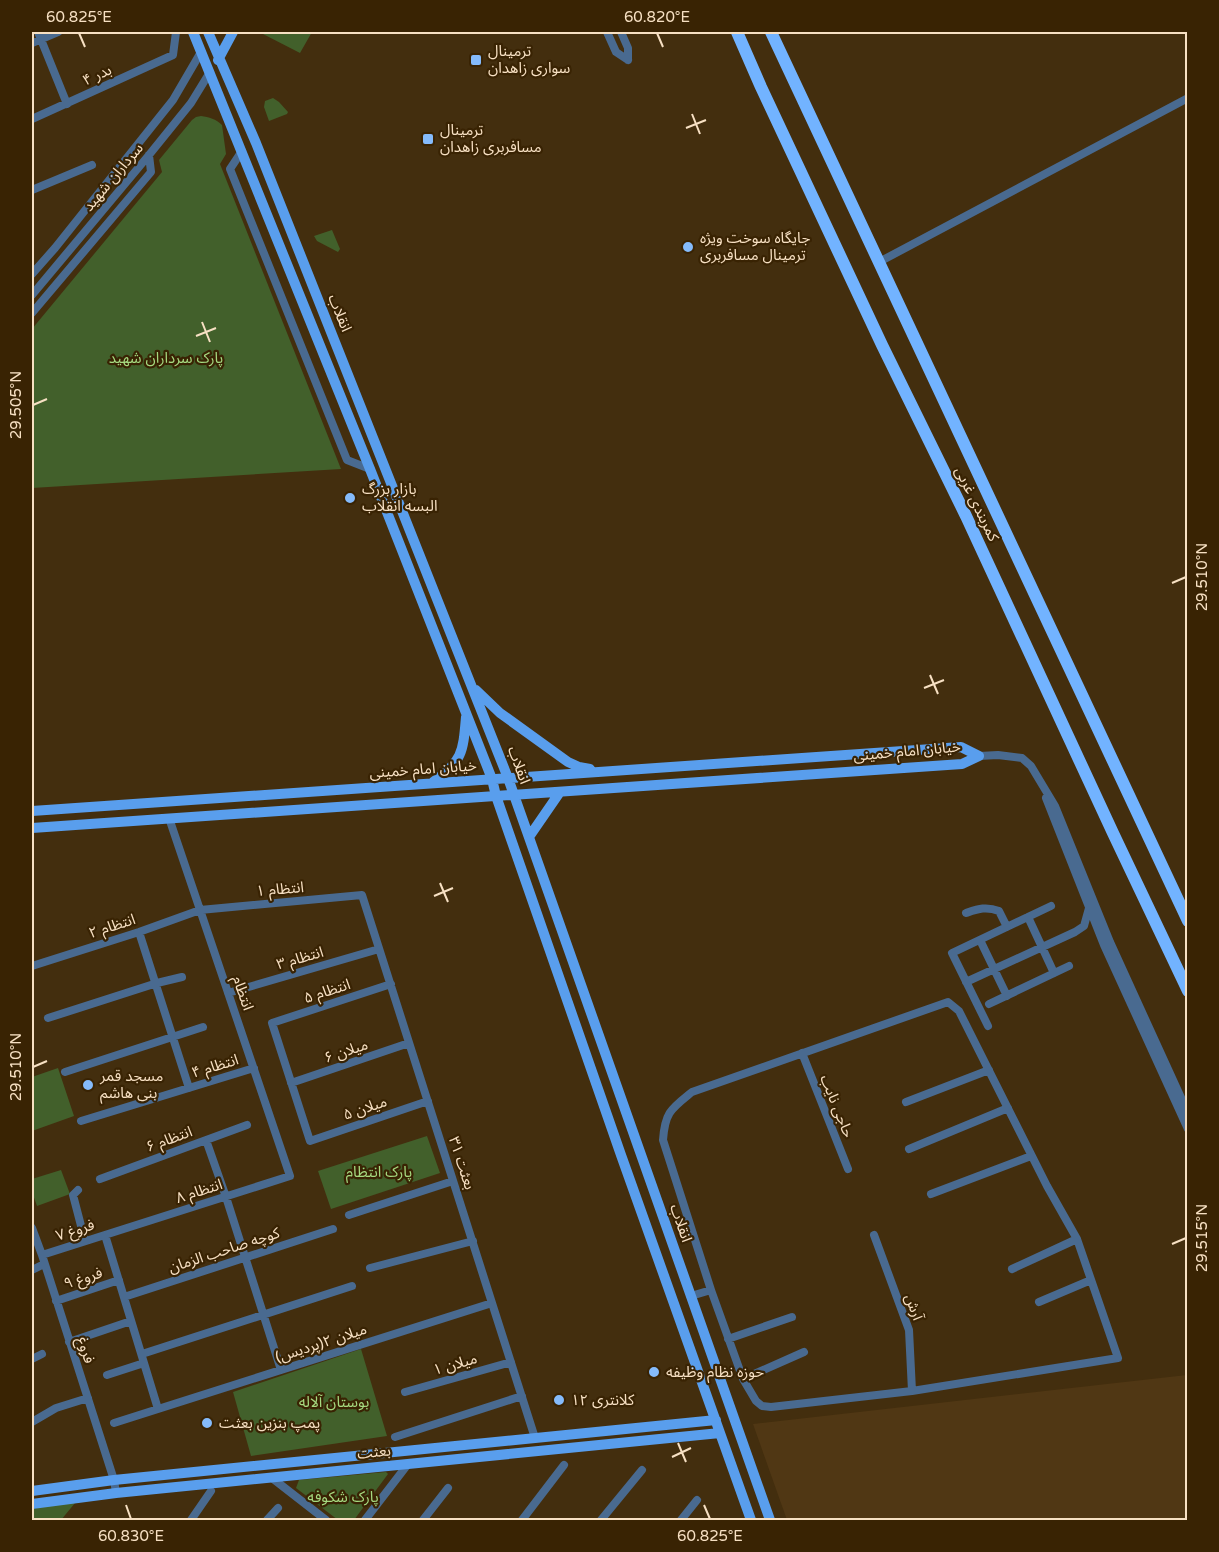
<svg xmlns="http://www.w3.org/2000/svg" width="1219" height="1552" viewBox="0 0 1219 1552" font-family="'Varela Round','Noto Sans Arabic',sans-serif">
<rect width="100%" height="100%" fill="#432e0e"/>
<path fill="#503714" d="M1187,1375V1520H787L753,1424Z"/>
<path fill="#42602b" d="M264,32H312L300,53L263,34Z
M273,98L279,102L288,112L287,114L269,121L264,107L265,101Z
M201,116C209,117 216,119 222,125L226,154L220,164L341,469L32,488V329L162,172L159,160L192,120L196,117Z
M332,230L340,249L338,252L317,241L314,236Z
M58,1068L74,1116L32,1131V1077Z
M427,1136L440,1173L331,1209L318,1171Z
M61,1170L70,1194L37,1206L32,1192V1179Z
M361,1349L387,1436L251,1456L233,1392Z
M386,1472L388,1474L354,1520H338L296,1488L299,1480Z
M72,1502L75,1503L61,1520H32V1509Z"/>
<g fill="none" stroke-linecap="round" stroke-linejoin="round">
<path stroke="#496a90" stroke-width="8" d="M38,32L67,104
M607,32L616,52L628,60
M621,32L628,48V60
M32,43L58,32
M32,119L173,55L176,32
M242,151L230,169L347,460L370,469
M32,190L92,165
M879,262L1188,98
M32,274L55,248L173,100L201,52
M32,295L149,155L191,103L210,72
M32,313L151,172L149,155
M979,756L998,755L1022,758L1031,766L1055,806L1110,942L1188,1113
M1046,798L1104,945L1188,1129
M966,913C978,909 986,906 999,911L1007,927
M1028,917L1054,973
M139,932L189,1088
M980,940L1007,996
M32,966L139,932L200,910L362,895L535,1438
M966,982L1075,932L1084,926L1089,908
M391,984L272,1023L310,1141L428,1101
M228,993L379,949
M948,1002L959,1011L1047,1186L1077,1239L1118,1358L912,1391L771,1407L762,1406L756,1401L743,1379L711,1290L663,1140C665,1112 671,1109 692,1092Z
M989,1004L1069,966
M48,1018L157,983L182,977
M988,1026L952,953L1051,906
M802,1053L848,1169
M65,1072L203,1027
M291,1083L409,1043
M906,1102L989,1070
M81,1121L254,1068
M206,1140L226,1197L281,1370
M909,1149L1008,1108
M100,1179L247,1125
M78,1190L73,1195L85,1241
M931,1194L1031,1156
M349,1215L453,1181
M32,1228L42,1255L114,1480L116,1493
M105,1235L158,1409
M874,1235L909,1330L912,1391
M42,1255L290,1176L169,818
M370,1268L473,1241
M1012,1269L1077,1239
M32,1270L44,1264
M691,1296L711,1290
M124,1297L333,1229
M56,1301L119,1280
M1039,1302L1091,1280
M728,1339L792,1317
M69,1342L131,1321
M142,1354L352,1286
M32,1359L42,1354
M107,1375L144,1363
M743,1379L804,1352
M405,1392L511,1362
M32,1422L56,1408L88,1398
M114,1423L492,1303
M395,1437L522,1396
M272,1478L326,1520
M191,1520L211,1491
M267,1520L278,1508
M365,1520L408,1464
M423,1520L448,1488
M522,1520L564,1465
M601,1520L642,1470
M681,1520L697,1500"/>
<path stroke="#599eed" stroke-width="10" d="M193,32L370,469L492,779L496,796L621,1155L751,1520
M208,32L256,143L508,778L770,1520
M218,60L233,32
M476,690L500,713L568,762L579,767L590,769
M433,782C463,761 463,752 466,717
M32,811L961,747L979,756
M32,828L962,764L979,756
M529,837L560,792
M32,1491L114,1480L716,1420
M32,1504L116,1493L720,1433"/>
<path stroke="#72b3ff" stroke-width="12" d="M737,32L761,87L882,345L966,516L1113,833L1188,991
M771,32L1188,921"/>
</g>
<path fill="none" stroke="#f7e0c3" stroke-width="2" d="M79,33L85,47M657,33L663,47M692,114L700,134M686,128L706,120M202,322L210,342M196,336L216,328M33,405L47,399M1172,583L1186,577M930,675L938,694M924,688L944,680M440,883L448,902M434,896L453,888M33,1067L47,1061M1172,1244L1186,1238M678,1443L686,1462M672,1457L691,1448M126,1505L131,1519M704,1505L710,1519"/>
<g fill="#85bbfb" stroke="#392303" stroke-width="2">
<rect x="470" y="54" width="12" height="12" rx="3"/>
<rect x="422" y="133" width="12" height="12" rx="3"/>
<circle cx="688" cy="247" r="6"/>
<circle cx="350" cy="498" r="6"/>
<circle cx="88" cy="1085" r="6"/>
<circle cx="654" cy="1372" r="6"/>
<circle cx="559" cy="1400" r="6"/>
<circle cx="207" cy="1423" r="6"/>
</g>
<g text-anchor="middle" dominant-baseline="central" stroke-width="4.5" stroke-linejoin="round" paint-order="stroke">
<g font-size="15" fill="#f7e0c3" stroke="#392303" text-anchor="start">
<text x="488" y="51">ترمینال<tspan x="488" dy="17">سواری زاهدان</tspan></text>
<text x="440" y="130">ترمینال<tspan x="440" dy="17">مسافربری زاهدان</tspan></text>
<text x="700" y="238">جایگاه سوخت ویژه<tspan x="700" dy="17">ترمینال مسافربری</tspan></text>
<text x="362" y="489">بازار بزرگ<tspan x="362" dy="17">البسه انقلاب</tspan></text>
<text x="100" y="1076">مسجد قمر<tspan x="100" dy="17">بنی هاشم</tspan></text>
<text x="666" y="1372">حوزه نظام وظیفه</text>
<text x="571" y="1400">کلانتری ۱۲</text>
<text x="219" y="1423">پمپ بنزین بعثت</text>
</g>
<g font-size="15" fill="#f7e0c3" stroke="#392303">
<text transform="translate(97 75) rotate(-25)">بدر ۴</text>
<text transform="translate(113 177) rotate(-50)">سرداران شهید</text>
<text transform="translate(340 313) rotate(68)">انقلاب</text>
<text transform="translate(977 504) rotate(64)">کمربندی غربی</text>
<text transform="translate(907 751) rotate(-5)">خیابان امام خمینی</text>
<text transform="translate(519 765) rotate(70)">انقلاب</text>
<text transform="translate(423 769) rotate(-4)">خیابان امام خمینی</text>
<text transform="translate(280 889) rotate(-5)">انتظام ۱</text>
<text transform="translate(112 926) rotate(-18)">انتظام ۲</text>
<text transform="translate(300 958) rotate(-16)">انتظام ۳</text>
<text transform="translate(327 991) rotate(-18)">انتظام ۵</text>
<text transform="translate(243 993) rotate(71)">انتظام</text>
<text transform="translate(346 1051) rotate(-19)">میلان ۶</text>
<text transform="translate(215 1066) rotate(-17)">انتظام ۴</text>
<text transform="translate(837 1106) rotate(68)">حاجی نایب</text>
<text transform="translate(365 1108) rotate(-19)">میلان ۵</text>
<text transform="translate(169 1139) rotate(-20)">انتظام ۶</text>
<text transform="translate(462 1163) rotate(72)">بعثت ۳۱</text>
<text transform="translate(199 1191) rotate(-18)">انتظام ۸</text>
<text transform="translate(681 1223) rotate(71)">انقلاب</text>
<text transform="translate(75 1230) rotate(-18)">فروغ ۷</text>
<text transform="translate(224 1250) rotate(-18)">کوچه صاحب الزمان</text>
<text transform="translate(83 1278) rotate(-18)">فروغ ۹</text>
<text transform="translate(914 1307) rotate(70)">آرش</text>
<text transform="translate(321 1343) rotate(-18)">میلان ۲(پردیس)</text>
<text transform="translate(86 1350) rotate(72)">فروغ</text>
<text transform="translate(455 1364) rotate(-16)">میلان ۱</text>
<text transform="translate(374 1452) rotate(-6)">بعثت</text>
</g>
<g font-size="15" fill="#a6da80" stroke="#392303">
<text x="166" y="358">پارک سرداران شهید</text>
<text x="379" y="1172">پارک انتظام</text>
<text x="334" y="1402">بوستان آلاله</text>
<text x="343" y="1497">پارک شکوفه</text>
</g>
</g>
<rect width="1219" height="1552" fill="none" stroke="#392303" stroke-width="66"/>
<rect x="33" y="33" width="1153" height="1486" fill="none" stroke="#f7e0c3" stroke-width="2"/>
<g font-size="15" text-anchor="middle" fill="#f7e0c3">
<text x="79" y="22">60.825°E</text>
<text x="657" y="22">60.820°E</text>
<text transform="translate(16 405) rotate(-90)" y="5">29.505°N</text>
<text transform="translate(1202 577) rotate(-90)" y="5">29.510°N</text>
<text transform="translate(16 1067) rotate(-90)" y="5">29.510°N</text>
<text transform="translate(1202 1238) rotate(-90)" y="5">29.515°N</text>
<text x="131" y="1541">60.830°E</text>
<text x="710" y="1541">60.825°E</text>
</g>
</svg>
